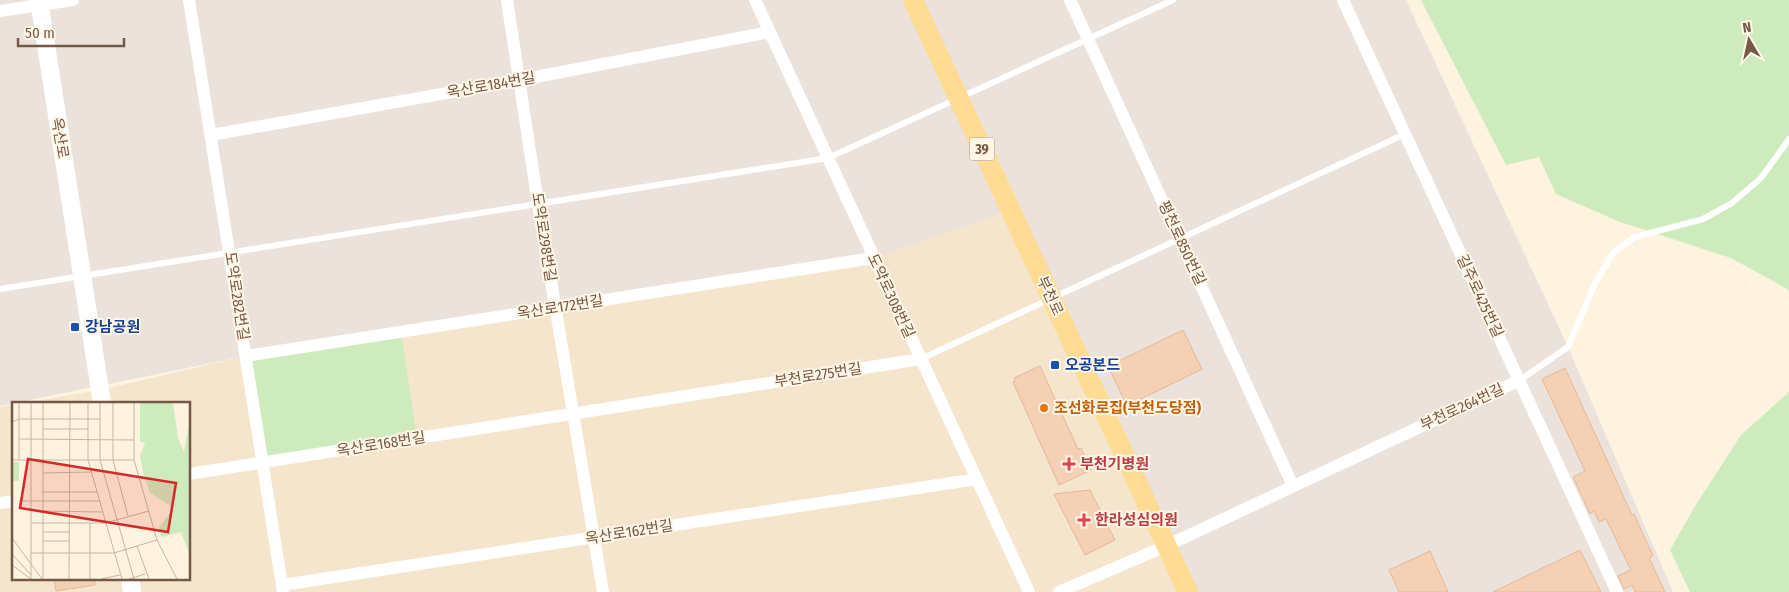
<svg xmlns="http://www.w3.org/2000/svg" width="1789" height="592" viewBox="0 0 1789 592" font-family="'Fira Sans Condensed','Noto Sans KR',sans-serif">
<rect width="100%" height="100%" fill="#fef3df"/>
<path fill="#f5e5cd" d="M1010,211L1188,592H0V407L14,405V578H189V403H23L100,390L246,356L873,258Z"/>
<path fill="#ebe3db" d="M0,0H1406L1568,347L1673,592H1187L1010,211L873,258L246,356L0,406Z"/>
<path fill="#ceebbd" d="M1421,0H1789V290L1731,258L1620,222L1556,194L1539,157L1506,165Z
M401,331L417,438L263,462L246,356Z
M1789,392V592H1690L1670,550L1695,506L1741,435Z"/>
<path fill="#f4d1b5" stroke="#e8b894" d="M1183,330L1202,369L1127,406L1108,366Z
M1040,366L1078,449L1081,448L1091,470L1059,485L1013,382L1015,381L1014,378Z
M1565,368L1632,515L1634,514L1653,556L1649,558L1665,592H1635L1632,585L1624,589L1618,576L1631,570L1606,519L1599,522L1594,511L1590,514L1573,477L1585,471L1542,379Z
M1090,490L1115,540L1085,555L1054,494Z
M1580,550L1601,592H1493Z
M1430,551L1448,592H1399L1389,570Z
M54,578H95V585L56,591Z"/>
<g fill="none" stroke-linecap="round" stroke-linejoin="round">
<path stroke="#fff" stroke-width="6" d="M0,289L828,158L1173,0
M921,359L1405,134
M1520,380L1568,347L1595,283L1614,252L1635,237L1703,219L1732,203L1761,178L1789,139"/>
<path stroke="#fff" stroke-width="12" d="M189,0L283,592
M507,0L538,204L603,592
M755,0L1029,592
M1070,0L1293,486
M1343,0L1617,592
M0,11L73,0
M211,135L520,80L770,32
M246,356L873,258
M189,474L921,359
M0,503L14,501
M282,585L977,479
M1059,592L1166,546L1520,380"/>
<path stroke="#fff" stroke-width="18" d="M39,0L102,403
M130,578L132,592"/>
<path stroke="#ffdc94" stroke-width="20" d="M913,0L1188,592"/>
</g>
<g fill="#1a4fb4" stroke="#fff6e6" stroke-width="2">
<rect x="70" y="322" width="10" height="10" rx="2.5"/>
<rect x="1050" y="360" width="10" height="10" rx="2.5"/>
</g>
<circle fill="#e8710a" stroke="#fff6e6" stroke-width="2" cx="1044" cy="408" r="5"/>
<g fill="#e0444e" stroke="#fff6e6" stroke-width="2">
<path d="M1066.5 456.5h5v5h5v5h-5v5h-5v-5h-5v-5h5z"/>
<path d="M1081.5 512.5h5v5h5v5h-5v5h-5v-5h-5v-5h5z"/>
</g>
<g text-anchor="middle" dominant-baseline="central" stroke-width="4" stroke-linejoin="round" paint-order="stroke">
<rect fill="#fff6e6" stroke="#9e8775" stroke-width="1" x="969.5" y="137.5" width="25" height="23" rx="4"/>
<g font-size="14" font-weight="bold" fill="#755845">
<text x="982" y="149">39</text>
</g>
<g font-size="15" fill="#755845" stroke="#fff6e6">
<text transform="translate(491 85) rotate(-10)">옥산로184번길</text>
<text transform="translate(60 138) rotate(81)">옥산로</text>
<text transform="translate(544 237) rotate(81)">도약로298번길</text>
<text transform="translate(1182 243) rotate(65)">평천로850번길</text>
<text transform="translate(237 296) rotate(81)">도약로282번길</text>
<text transform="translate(891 296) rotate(65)">도약로308번길</text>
<text transform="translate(1050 296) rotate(65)">부천로</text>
<text transform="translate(1480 296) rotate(65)">길주로425번길</text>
<text transform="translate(560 307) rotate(-9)">옥산로172번길</text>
<text transform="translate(818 375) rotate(-9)">부천로275번길</text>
<text transform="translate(1462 407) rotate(-25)">부천로264번길</text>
<text transform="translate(381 444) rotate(-9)">옥산로168번길</text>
<text transform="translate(629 532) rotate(-9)">옥산로162번길</text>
</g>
<g font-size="15" font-weight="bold" fill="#164399" stroke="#fff6e6" text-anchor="start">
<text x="85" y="327">강남공원</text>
<text x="1065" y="365">오공본드</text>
</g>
<g font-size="15" font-weight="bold" fill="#c56008" stroke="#fff6e6" text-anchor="start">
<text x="1054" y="408">조선화로집(부천도당점)</text>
</g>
<g font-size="15" font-weight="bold" fill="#be3a42" stroke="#fff6e6" text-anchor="start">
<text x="1080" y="464">부천기병원</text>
<text x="1095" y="520">한라성심의원</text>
</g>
</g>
<g transform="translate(12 402)">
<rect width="178" height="178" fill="#fef3df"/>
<path d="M128,0H161L166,36L172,50L177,22V151L169,130L150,135L147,125L162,106L138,91L131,70L128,54L133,41L128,39ZM0,60H7V79H0Z" fill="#ceebbd"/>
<path fill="none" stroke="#c7b5a1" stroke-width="1" d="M19,0V177M76,0V58L110,177M88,0V58L122,177M101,0V58L116,114M122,0V58L145,138L165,177M0,20L7,17H88M31,27H76M7,37L122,38M0,58H122M7,58V0M31,71L79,70M31,90H85M7,99H87M31,109L90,110M19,121H93L137,109M31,130H57M0,136L30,177M31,139H57M125,144L137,177M19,151H102L145,138M0,152L19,173M0,163L19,177M31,177V0M57,177L58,0M78,177V121M89,177L108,173M117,177L133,172"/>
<path fill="#d62828" fill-opacity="0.15" stroke="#d62828" stroke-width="2.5" d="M16,57L164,81L156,130L8,106Z"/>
<rect width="178" height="178" fill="none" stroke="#755845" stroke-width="2.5"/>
</g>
<g transform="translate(1749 40) rotate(351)" stroke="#fff6e6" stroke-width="4" paint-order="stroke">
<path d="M0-4L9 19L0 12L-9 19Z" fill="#755845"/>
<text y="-8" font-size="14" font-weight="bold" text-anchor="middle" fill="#755845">N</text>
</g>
<path d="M18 38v8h106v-8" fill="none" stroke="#755845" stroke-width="2.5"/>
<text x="25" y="38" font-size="15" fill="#755845" stroke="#fff6e6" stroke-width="4" paint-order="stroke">50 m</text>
</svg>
